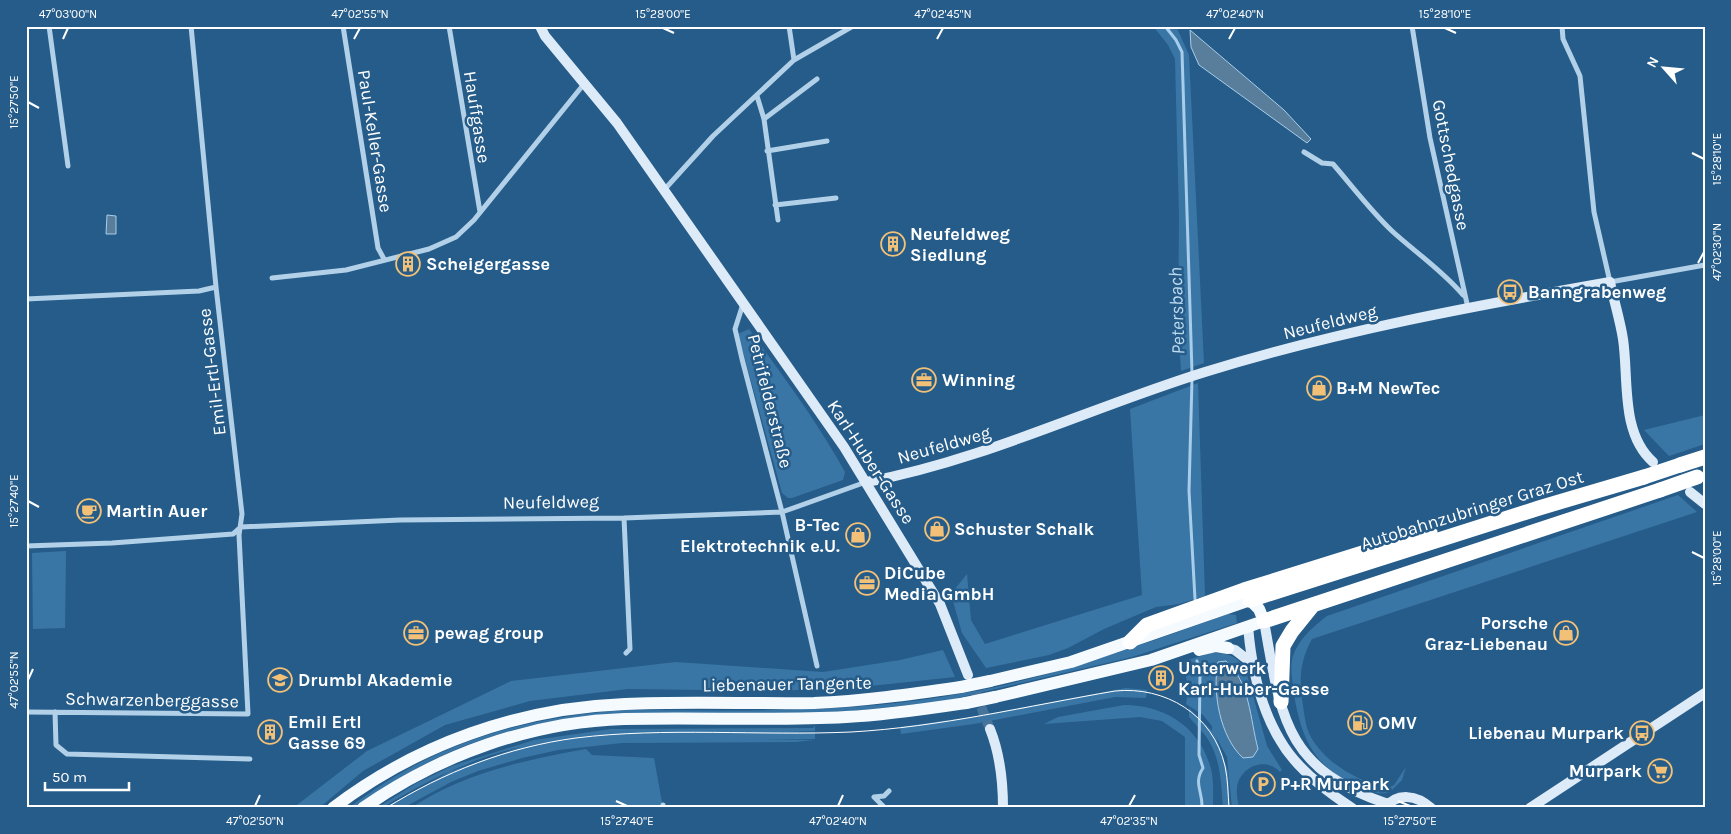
<svg xmlns="http://www.w3.org/2000/svg" width="1731" height="834" viewBox="0 0 1731 834" font-family="Karla,sans-serif">
<rect width="100%" height="100%" fill="#265c89"/>
<path fill="#3a76a5" d="M1153,26H1176L1189,55L1204,363L1181,371L1178,328L1179,216L1175,59L1168,45Z
M749,329C783,376 817,421 845,472L843,480L792,498H788L782,493L738,334Z
M1198,383L1205,596L1179,604L1156,607L1104,629L1068,648L1049,655L986,668L962,633L951,594L967,574L971,620L985,644L1142,595L1130,409Z
M1705,415V444L1669,456L1644,430Z
M1678,495L1697,512L1312,639C1301,658 1299,678 1302,699C1304,711 1305,727 1311,737C1326,764 1358,780 1386,789L1394,785L1406,767L1402,780L1390,792C1379,796 1367,791 1357,786C1314,767 1301,738 1294,694C1293,683 1290,671 1292,660C1296,641 1313,627 1327,616Z
M66,551L65,628L33,629L32,553Z
M1228,614L1236,615L1237,623L1132,657L945,701L854,711L560,720C479,734 421,760 354,808H349C431,744 522,717 625,710C730,710 837,714 941,697C1042,682 1132,648 1228,614Z
M943,650L955,677L861,687L776,691L628,689L530,701L445,725L363,771L319,808H293L367,751L511,681L676,662L823,672L900,660Z
M1211,653C1227,653 1234,655 1245,667L1267,746L1282,770L1280,772C1265,756 1240,767 1237,787C1236,794 1238,801 1239,808H1232L1227,757L1216,737L1228,771L1230,808H1223C1221,782 1221,757 1205,735C1200,729 1194,723 1189,717V708L1212,731V726L1203,715L1186,704L1188,691L1184,661Z
M1126,688L1147,690L1146,698L1115,697L974,724L901,734L900,727L971,717Z
M1124,705C1165,705 1200,727 1211,769C1214,780 1213,796 1213,808H1185V737L1162,721L1140,717L1044,724L1058,717Z
M815,726V731L787,732H815V739L758,740H814L796,742L622,743L558,750L522,758L478,771L451,782L403,808H384L449,772L520,747C471,759 425,781 382,808H377L415,784L452,766L534,740L611,729L813,728Z
M586,749L592,755L654,758L663,808H411C463,773 525,760 586,749Z"/>
<path fill="#587e9c" stroke="#a7cdea" d="M1190,30L1284,110L1311,139L1307,143L1199,65L1191,47Z
M107,215L116,216V234H106Z
M1226,661C1250,682 1250,719 1258,749L1253,757L1243,758C1220,737 1212,692 1218,662Z"/>
<g fill="none" stroke-linecap="round" stroke-linejoin="round">
<path stroke="#a7cdea" stroke-width="3" d="M1165,26L1176,40L1182,52L1192,373
M1192,379L1189,491L1195,599
M1197,661L1200,673L1199,755L1203,768C1193,783 1203,792 1202,808"/>
<path stroke="#47749b" stroke-width="10" stroke-dasharray="10 5" stroke-linecap="butt" d="M970,679L990,729"/>
<path stroke="#b2d1e9" stroke-width="5" d="M49,26L68,166
M343,26L378,248L384,259
M449,26L480,212
M789,26L794,60
M1412,26L1430,138L1468,308
M1562,26L1563,39L1580,76L1594,212L1610,282L1705,265
M757,96L764,119L778,220
M764,119L817,79
M767,151L827,141
M1304,152L1322,163L1333,164C1352,186 1371,211 1392,231C1415,252 1443,271 1463,295
M664,190L713,136L794,60L853,26
M775,205L836,198
M272,278L346,270L429,249L456,237L474,220L584,84
M26,299L199,291L216,287
M743,304L735,329L742,359L782,512L817,666
M624,518L630,649L626,653
M26,546L112,543L233,534L241,527L400,520L624,518L782,512L866,482
M26,712L248,714L239,535L242,514L216,287L191,26
M55,712L56,745L67,754L250,759
M663,805V808
M885,808L874,797L884,796L889,791"/>
<path stroke="#ddebf8" stroke-width="10" d="M540,26L545,36L617,123L844,447L940,604L968,675
M867,482C984,460 1092,407 1205,372C1337,331 1474,306 1610,282C1614,301 1620,320 1623,339C1629,378 1620,433 1653,462
M1690,492L1705,504
M1264,621C1281,717 1284,769 1388,804
M1248,626C1251,663 1260,707 1280,740C1295,767 1326,791 1352,808
M1228,648L1235,650L1253,664
M990,729C1000,754 1003,781 1003,808
M1385,808C1397,792 1417,795 1431,808
M1530,808L1705,693"/>
<path stroke="#f5fafe" stroke-width="12" d="M1199,650L1216,646L1228,648
M990,681L1071,662L1250,600
M995,697L1151,660L1264,621L1259,609L1250,600
M333,808C417,744 519,708 625,704C688,701 751,704 814,703C863,701 912,694 961,687
M363,808C439,755 530,722 624,719C698,717 772,721 846,717C887,715 926,709 966,703"/>
<path stroke="#fff" stroke-width="15" d="M1680,465L1705,457
M1250,600L1539,508L1644,477
M1264,621L1660,490
M1130,642L1147,625L1244,590L1430,532
M1281,702L1283,646L1292,631L1313,605"/>
<path stroke="#fff" stroke-width="1" d="M386,808C444,772 508,747 576,738C664,727 761,736 851,732C940,727 1027,706 1115,691C1165,686 1213,714 1225,766C1228,780 1228,794 1229,808"/>
<path stroke="#f5fafe" stroke-width="12" d="M961,687L990,681
M966,703L995,697"/>
<path stroke="#fff" stroke-width="15" d="M1644,477L1680,465
M1660,490L1697,477"/>
</g>
<path fill="none" stroke="#fff" stroke-width="2" d="M663,28L674,33M1445,28L1456,33M63,39L68,28M354,39L360,28M937,39L943,28M1229,39L1235,28M28,102L39,108M1692,153L1704,159M1698,263L1704,252M28,501L39,507M1692,552L1704,558M28,680L33,669M616,801L627,806M1398,801L1410,806M255,806L260,795M838,806L843,795M1129,806L1135,795"/>
<defs>
<g id="building-ring" transform="scale(1.25)"><circle r="9.5" fill="#265c89" stroke="#f2c177" stroke-width="1.5"/><path d="M-4-6H4V6H1V3H-1V6H-4ZM-2.5-4.3h1.7v1.8h-1.7ZM.8-4.3h1.7v1.8H.8ZM-2.5-1h1.7V.8h-1.7ZM.8-1h1.7V.8H.8Z" fill="#f2c177"/></g>
<g id="bus-ring" transform="scale(1.25)"><circle r="9.5" fill="#265c89" stroke="#f2c177" stroke-width="1.5"/><path d="M-5-6H5V4H4V6H2V4H-2V6H-4V4H-5ZM-3.5-4V0h7V-4ZM-3.5 1.2v1.5H-2V1.2ZM2 1.2v1.5H3.5V1.2Z" fill="#f2c177"/></g>
<g id="office-ring" transform="scale(1.25)"><circle r="9.5" fill="#265c89" stroke="#f2c177" stroke-width="1.5"/><path d="M-6-3h4V-5.5h4V-3h4V5H-6ZM-1-4.5V-3h2v-1.5ZM-6 0V1H6V0Z" fill="#f2c177"/></g>
<g id="shop-ring" transform="scale(1.25)"><circle r="9.5" fill="#265c89" stroke="#f2c177" stroke-width="1.5"/><path d="M-5-2.5h2.3a2.7 3.5 0 0 1 5.4 0H5L5.5 6h-11ZM-1.5-2.5h3a1.5 2.3 0 0 0-3 0Z" fill="#f2c177"/></g>
<g id="cafe-ring" transform="scale(1.25)"><circle r="9.5" fill="#265c89" stroke="#f2c177" stroke-width="1.5"/><path d="M-5.5-4.5H6V0H3Q3 3.5 0 3.5H-2.5Q-5.5 3.5-5.5 0ZM3-3.2v2h1.7v-2ZM-6 4.5H4V6H-6Z" fill="#f2c177"/></g>
<g id="school-ring" transform="scale(1.25)"><circle r="9.5" fill="#265c89" stroke="#f2c177" stroke-width="1.5"/><path d="M0-5L7-2L0 1L-7-2ZM-4 1L0 2.5L4 1V4Q0 6-4 4Z" fill="#f2c177"/></g>
<g id="fuel-ring" transform="scale(1.25)"><circle r="9.5" fill="#265c89" stroke="#f2c177" stroke-width="1.5"/><path d="M-5.5-6h7V0h2V4h1.3V-2.5L3-4.5l.8-.8L6-3V5H2.5V1h-1V6h-7ZM-4.2-4.7v3.2H.2V-4.7Z" fill="#f2c177"/></g>
<g id="supermarket-ring" transform="scale(1.25)"><circle r="9.5" fill="#265c89" stroke="#f2c177" stroke-width="1.5"/><path d="M-6-5.5h2.5l.6 2H6L4.5 2H-2.5L-4.4-4H-6ZM-1.5 3.2a1.3 1.3 0 1 0 .1 0ZM3 3.2a1.3 1.3 0 1 0 .1 0Z" fill="#f2c177"/></g>
<g id="parking-ring" transform="scale(1.25)"><circle r="9.5" fill="#265c89" stroke="#f2c177" stroke-width="1.5"/><path d="M-3.5-5.5H1a3.5 3.5 0 0 1 0 7H-1V5.5H-3.5ZM-1-3.4V-.6H.8a1.4 1.4 0 0 0 0-2.8Z" fill="#f2c177"/></g>
</defs>
<g fill-rule="evenodd">
<use href="#building-ring" x="893" y="244"/>
<use href="#building-ring" x="408" y="264"/>
<use href="#bus-ring" x="1510" y="292"/>
<use href="#office-ring" x="924" y="380"/>
<use href="#shop-ring" x="1319" y="388"/>
<use href="#cafe-ring" x="89" y="511"/>
<use href="#shop-ring" x="937" y="529"/>
<use href="#shop-ring" x="858" y="535"/>
<use href="#office-ring" x="867" y="583"/>
<use href="#office-ring" x="416" y="633"/>
<use href="#shop-ring" x="1566" y="633"/>
<use href="#building-ring" x="1161" y="678"/>
<use href="#school-ring" x="280" y="680"/>
<use href="#fuel-ring" x="1360" y="723"/>
<use href="#building-ring" x="270" y="732"/>
<use href="#bus-ring" x="1642" y="733"/>
<use href="#supermarket-ring" x="1660" y="771"/>
<use href="#parking-ring" x="1263" y="784"/>
</g>
<g text-anchor="middle" dominant-baseline="central" stroke-width="5" stroke-linejoin="round" paint-order="stroke">
<g font-size="18" fill="#fff" stroke="#265c89">
<text transform="translate(477 117) rotate(81)">Hauffgasse</text>
<text transform="translate(375 141) rotate(81)">Paul-Keller-Gasse</text>
<text transform="translate(1451 165) rotate(79)">Gottschedgasse</text>
<text transform="translate(1330 322) rotate(-14)">Neufeldweg</text>
<text transform="translate(212 372) rotate(-97)">Emil-Ertl-Gasse</text>
<text transform="translate(770 401) rotate(76)">Petrifelderstraße</text>
<text transform="translate(944 445) rotate(-16)">Neufeldweg</text>
<text transform="translate(871 462) rotate(57)">Karl-Huber-Gasse</text>
<text transform="translate(551 502) rotate(-1)">Neufeldweg</text>
<text transform="translate(1472 510) rotate(-17)">Autobahnzubringer Graz Ost</text>
<text transform="translate(787 684) rotate(-1)">Liebenauer Tangente</text>
<text transform="translate(152 700) rotate(1)">Schwarzenberggasse</text>
</g>
<g font-size="18" font-weight="bold" fill="#fff" stroke="#265c89" text-anchor="start">
<text x="910" y="234">Neufeldweg<tspan x="910" dy="21">Siedlung</tspan></text>
<text x="426" y="264">Scheigergasse</text>
<text x="1528" y="292">Banngrabenweg</text>
<text x="942" y="380">Winning</text>
<text x="1336" y="388">B+M NewTec</text>
<text x="106" y="511">Martin Auer</text>
<text x="840" y="525" text-anchor="end">B-Tec<tspan x="840" dy="21">Elektrotechnik e.U.</tspan></text>
<text x="954" y="529">Schuster Schalk</text>
<text x="884" y="573">DiCube<tspan x="884" dy="21">Media GmbH</tspan></text>
<text x="1548" y="623" text-anchor="end">Porsche<tspan x="1548" dy="21">Graz-Liebenau</tspan></text>
<text x="434" y="633">pewag group</text>
<text x="1178" y="668">Unterwerk<tspan x="1178" dy="21">Karl-Huber-Gasse</tspan></text>
<text x="298" y="680">Drumbl Akademie</text>
<text x="288" y="722">Emil Ertl<tspan x="288" dy="21">Gasse 69</tspan></text>
<text x="1378" y="723">OMV</text>
<text x="1624" y="733" text-anchor="end">Liebenau Murpark</text>
<text x="1642" y="771" text-anchor="end">Murpark</text>
<text x="1280" y="784">P+R Murpark</text>
</g>
<g font-size="19" font-style="italic" fill="#bedbf0" stroke="#265c89">
<text transform="translate(1177 311) rotate(-92)">Petersbach</text>
</g>
</g>
<rect width="1731" height="834" fill="none" stroke="#265c89" stroke-width="55"/>
<g transform="translate(1664 68) rotate(297)" stroke="#265c89" stroke-width="4" paint-order="stroke">
<path d="M0-4L9 19L0 12L-9 19Z" fill="#ffffff"/>
<text y="-8" font-size="14" font-weight="bold" text-anchor="middle" fill="#ffffff">N</text>
</g>
<path d="M45 782v8h84v-8" fill="none" stroke="#ffffff" stroke-width="2.5"/>
<text x="52" y="782" font-size="15" fill="#ffffff" stroke="#265c89" stroke-width="4" paint-order="stroke">50 m</text>
<rect x="28" y="28" width="1676" height="778" fill="none" stroke="#fff" stroke-width="2"/>
<g font-size="12" text-anchor="middle" fill="#fff">
<text x="68" y="18">47°03'00"N</text>
<text x="360" y="18">47°02'55"N</text>
<text x="663" y="18">15°28'00"E</text>
<text x="943" y="18">47°02'45"N</text>
<text x="1235" y="18">47°02'40"N</text>
<text x="1445" y="18">15°28'10"E</text>
<text transform="translate(14 102) rotate(-90)" y="4">15°27'50"E</text>
<text transform="translate(1717 159) rotate(-90)" y="4">15°28'10"E</text>
<text transform="translate(1717 252) rotate(-90)" y="4">47°02'30"N</text>
<text transform="translate(14 501) rotate(-90)" y="4">15°27'40"E</text>
<text transform="translate(1717 558) rotate(-90)" y="4">15°28'00"E</text>
<text transform="translate(14 680) rotate(-90)" y="4">47°02'55"N</text>
<text x="255" y="825">47°02'50"N</text>
<text x="627" y="825">15°27'40"E</text>
<text x="838" y="825">47°02'40"N</text>
<text x="1129" y="825">47°02'35"N</text>
<text x="1410" y="825">15°27'50"E</text>
</g>
</svg>
